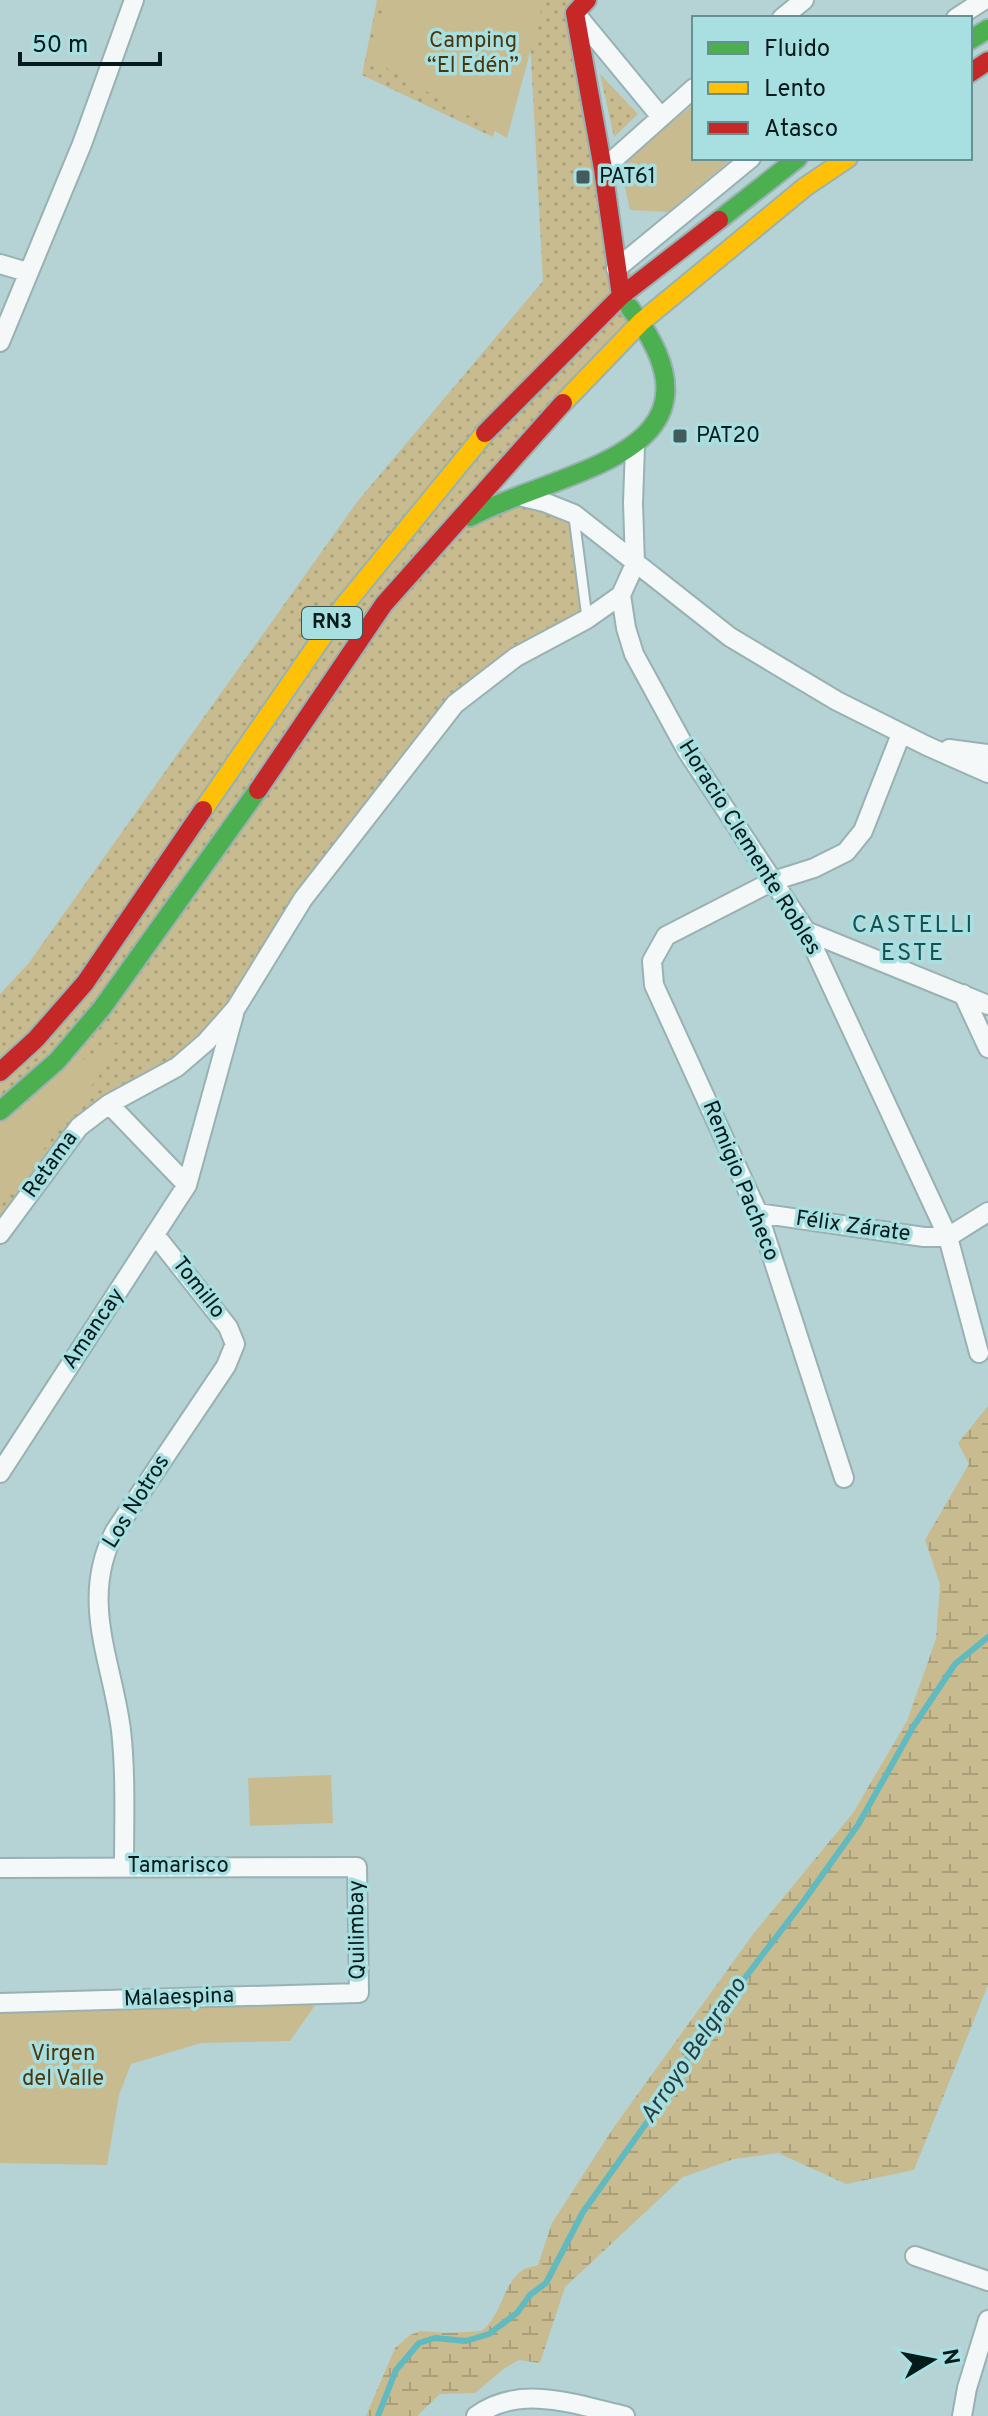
<svg xmlns="http://www.w3.org/2000/svg" width="988" height="2416" viewBox="0 0 988 2416" font-family="Overpass,sans-serif">
<defs>
<pattern id="grass-dots" width="8" height="8" patternUnits="userSpaceOnUse" patternTransform="scale(2)"><rect width="8" height="8" fill="#c7bb8f"/><path d="M2 2h.1M6 6h.1" fill="none" stroke="#a9a07b" stroke-width="1.8" stroke-linecap="round"/></pattern>
<pattern id="wetland-marsh" width="20" height="14" patternUnits="userSpaceOnUse" patternTransform="scale(2)"><rect width="20" height="14" fill="#c7bb8f"/><path d="M1 5h8M5 5V1M11 12h8M15 12V8" fill="none" stroke="#a9a07b"/></pattern>
</defs>
<rect width="100%" height="100%" fill="#b5d3d4"/>
<path fill="url(#grass-dots)" d="M377,0H573L641,322L450,529L513,495L574,514L587,619L455,704L206,1042L109,1104L0,1234V994L28,964L357,502L543,281L530,40L525,30L493,137L362,75Z
M600,74L638,114L614,137Z"/>
<path fill="url(#wetland-marsh)" d="M988,1406V1985L914,2170L846,2184L778,2153L734,2159L683,2177L565,2287L540,2363L519,2360L505,2368L475,2393L440,2394L417,2416H366L395,2348L410,2335L421,2331L446,2333L482,2331C502,2314 502,2287 520,2272C524,2268 532,2267 538,2265L552,2223L614,2127L754,1933L853,1813L907,1721L936,1639L940,1584L925,1540L969,1464L958,1443Z"/>
<path fill="#c7bb8f" d="M387,0H544L507,138L366,56Z
M694,104V158H733L668,212L630,210L620,165Z
M126,1040L0,1207V1125L75,1063Z
M331,1775L333,1823L250,1826L248,1778Z
M323,1994L290,2041L201,2043L131,2064L119,2095L107,2165L0,2163V2003Z"/>
<g fill="none" stroke-linecap="round" stroke-linejoin="round">
<path stroke="#61babf" stroke-width="6" d="M378,2416L396,2370L419,2343L435,2338L466,2341L489,2334L517,2313L530,2295L546,2283L583,2212L660,2104L715,2013L735,1991L803,1902L858,1825L913,1727L955,1664L988,1637"/>
<g stroke="#99b1b2" stroke-width="13">
<path id="lane" d="M574,517L587,618"/>
</g>
<g stroke="#99b1b2" stroke-width="22">
<path id="street" d="M576,14L661,117
M782,18L804,0
M956,18L984,0
M603,169L694,88
M0,264L27,272
M616,269L751,158
M0,342L82,144L134,0
M635,446L633,503L635,564L621,595L626,628L634,654L687,751L806,931L948,1237L979,1353
M523,497L544,502L574,514L730,637L837,701L927,746L988,773
M949,749L988,754
M806,931L988,1005
M963,994L988,1048
M109,1104L187,1185
M758,1213L924,1237H948
M0,1234L79,1127L109,1104L177,1067L206,1042L236,1008L303,899L455,704L516,657L587,619L621,595
M948,1237L988,1212
M0,1473L187,1185L234,1014
M844,1478L758,1213L654,985L652,961L666,936L773,881L814,868L846,852L863,831L901,734
M124,1866C124,1821 126,1775 121,1730C112,1660 79,1600 115,1531L226,1366L235,1344L228,1327L156,1236
M0,1868L357,1867L359,1993L0,2003
M915,2256L988,2281
M476,2416C520,2383 577,2405 625,2416
M962,2416L967,2388L988,2320"/>
</g>
<g stroke="#99b1b2" stroke-width="22">
<path id="fast" d="M970,40L988,29
M719,220L798,158
M470,517C562,468 742,455 630,308
M0,1111L57,1061L102,1008L258,790"/>
</g>
<g stroke="#99b1b2" stroke-width="22">
<path id="slow" d="M563,403L641,322L805,187L848,158
M203,810L343,607L485,433"/>
</g>
<g stroke="#99b1b2" stroke-width="22">
<path id="jam" d="M587,0L575,13L603,169L621,296
M970,73L988,61
M485,433L621,296L719,220
M258,790L384,604L563,403
M0,1072L36,1039L85,983L203,810"/>
</g>
<use href="#lane" stroke="#f4f8f9" stroke-width="9"/>
<use href="#street" stroke="#f4f8f9" stroke-width="18"/>
<use href="#fast" stroke="#4caf50" stroke-width="18"/>
<use href="#slow" stroke="#ffc107" stroke-width="18"/>
<use href="#jam" stroke="#c62828" stroke-width="18"/>
</g>
<g fill="#425b5c" stroke="#a8dfe1" stroke-width="3">
<rect x="575" y="169" width="16" height="16" rx="4"/>
<rect x="672" y="428" width="16" height="16" rx="4"/>
</g>
<g text-anchor="middle" dominant-baseline="central" stroke-width="7" stroke-linejoin="round" paint-order="stroke">
<rect fill="#a8dfe1" stroke="#355556" stroke-width="2" x="302" y="607" width="60" height="32" rx="6"/>
<g font-size="20" font-weight="bold" fill="#041a1b">
<text x="332" y="623">RN3</text>
</g>
<g font-size="22" fill="#4b360d" stroke="#a8dfe1">
<text x="473" y="41">Camping<tspan x="473" dy="25">“El Edén”</tspan></text>
<text x="63" y="2054">Virgen<tspan x="63" dy="25">del Valle</tspan></text>
</g>
<g font-size="22" fill="#041a1b" stroke="#a8dfe1" text-anchor="start">
<text x="599" y="177">PAT61</text>
<text x="696" y="436">PAT20</text>
</g>
<g font-size="22" fill="#041a1b" stroke="#a8dfe1">
<text transform="translate(749 848) rotate(58)">Horacio Clemente Robles</text>
<text transform="translate(51 1165) rotate(-54)">Retama</text>
<text transform="translate(740 1181) rotate(68)">Remigio Pacheco</text>
<text transform="translate(853 1227) rotate(8)">Félix Zárate</text>
<text transform="translate(198 1288) rotate(52)">Tomillo</text>
<text transform="translate(94 1329) rotate(-56)">Amancay</text>
<text transform="translate(137 1502) rotate(-58)">Los Notros</text>
<text x="178" y="1866">Tamarisco</text>
<text transform="translate(358 1930) rotate(-91)">Quilimbay</text>
<text transform="translate(179 1998) rotate(-2)">Malaespina</text>
</g>
<g font-size="24" letter-spacing="2" fill="#195052" stroke="#a8dfe1">
<text x="913" y="926">CASTELLI<tspan x="913" dy="28">ESTE</tspan></text>
</g>
<g font-size="24" font-style="italic" fill="#253f40" stroke="#a8dfe1">
<text transform="translate(694 2051) rotate(-56)">Arroyo Belgrano</text>
</g>
</g>
<rect x="692" y="16" width="280" height="144" fill="#a8dfe1" stroke="#669092" stroke-width="2"/>
<rect x="708" y="42" width="40" height="12" fill="#4caf50" stroke="#669092" stroke-width="2"/>
<text x="764" y="56" font-size="24" fill="#041a1b">Fluido</text>
<rect x="708" y="82" width="40" height="12" fill="#ffc107" stroke="#669092" stroke-width="2"/>
<text x="764" y="96" font-size="24" fill="#041a1b">Lento</text>
<rect x="708" y="122" width="40" height="12" fill="#c62828" stroke="#669092" stroke-width="2"/>
<text x="764" y="136" font-size="24" fill="#041a1b">Atasco</text>
<g transform="translate(932 2360) rotate(80)" stroke="#a8dfe1" stroke-width="6" paint-order="stroke">
<path d="M0-6L14 30L0 20L-14 30Z" fill="#041a1b"/>
<text y="-12" font-size="22" font-weight="bold" text-anchor="middle" fill="#041a1b">N</text>
</g>
<path d="M20 52v12h140v-12" fill="none" stroke="#041a1b" stroke-width="4"/>
<text x="32" y="52" font-size="24" fill="#041a1b" stroke="#a8dfe1" stroke-width="6" paint-order="stroke">50 m</text>
</svg>
